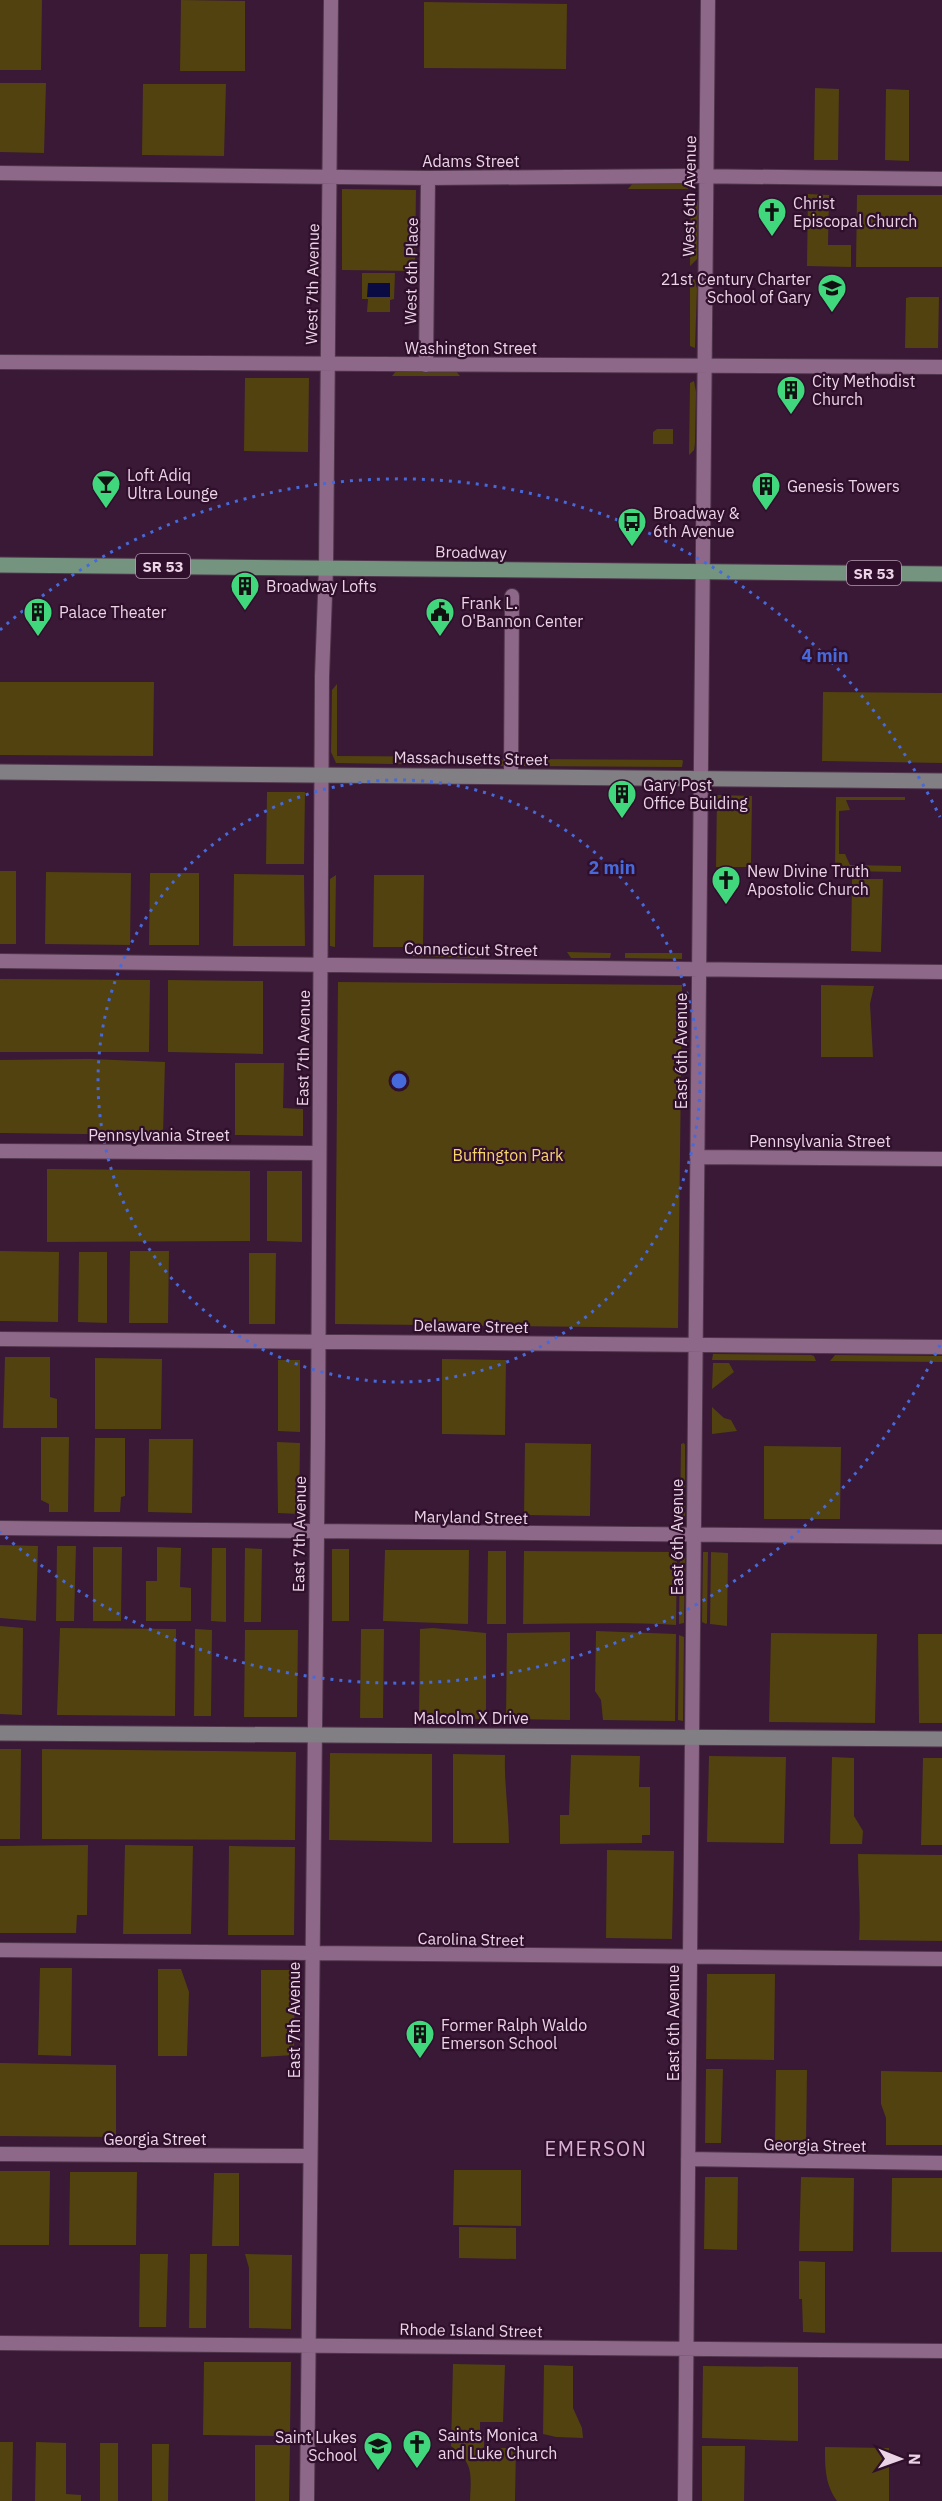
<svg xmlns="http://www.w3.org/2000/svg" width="942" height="2501" viewBox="0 0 942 2501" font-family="'IBM Plex Sans',sans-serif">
<rect width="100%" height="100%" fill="#391935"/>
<path fill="#514210" d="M0,0H42L41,70H0Z
M181,0L245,1V71H180Z
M424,2L567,4L566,69L424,68Z
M0,83H46L44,153L0,152Z
M143,84H226L224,156L142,155Z
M815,88L839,89L838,160H814Z
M886,89L909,90V161L885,160Z
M633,183L682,184L688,186V189H628Z
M342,189L416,190L415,271L342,270Z
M691,192H695L698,202L697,259L690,266Z
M808,194L829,195L828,245H851V267L807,266Z
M857,195H942V267H856Z
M362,273H395L394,299L390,300V312H367L368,299H362Z
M690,276L695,280L697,289L695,348L690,346Z
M910,297H939L938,348H905L906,298Z
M396,371H456L460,376H392Z
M245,378H309L308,452L244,451Z
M694,381L696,392L695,443L694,450L689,455L690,383Z
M657,429H673V444H653V432Z
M0,682H154L153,756L0,755Z
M337,684V756L497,757L504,761V766L336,763L331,752L332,690Z
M823,692L942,693V763L822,761Z
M529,759L682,760L683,761L682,767L517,766L518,761Z
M267,792H305L304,864H266Z
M717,795L752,796L751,867H716Z
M836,797H905V800H846L850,810L839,811V854H845L850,865L901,866V872L841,871L835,867Z
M0,871H16V944H0Z
M46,872L131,873L130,945L45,944Z
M150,873H199V945H149Z
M234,874L304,875L305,946H233Z
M336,875L335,947L330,946V879Z
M374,875H424L423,947H373Z
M852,879H883L881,952L851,951Z
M413,951L482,952V955L478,958L413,956Z
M567,952L611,953L610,958H571Z
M625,953H682V959L625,958Z
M0,979L150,980L149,1052H0Z
M168,980L263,981V1054L168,1052Z
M338,982L682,985L678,1328L335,1324Z
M821,985L874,986L870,1004L873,1057H821Z
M90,1059L165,1062L163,1135L0,1133V1060Z
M235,1063H284L283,1108L303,1109V1136L235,1135Z
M47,1169L250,1171V1241L47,1242Z
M267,1171H302V1242L267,1241Z
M0,1251L59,1252L58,1322L0,1321Z
M130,1251H169L168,1323H129Z
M79,1252H107V1323L78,1322Z
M249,1253H276L275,1324H249Z
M713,1354L811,1355L814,1356L816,1361L712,1360Z
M835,1355L942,1356V1362L830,1361Z
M5,1357H50V1397L57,1399V1428H3Z
M95,1358L162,1359L161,1429H95Z
M442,1359L506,1360L505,1435L442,1434Z
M278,1360H300V1432L278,1431Z
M713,1363H729L734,1372L712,1389Z
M712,1407L724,1418L731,1420L737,1431L712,1434Z
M41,1437H69L68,1512H49V1504L41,1500Z
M95,1438H125V1496L121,1497L120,1512H94Z
M149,1439H193L192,1513L148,1512Z
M277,1442L300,1443L299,1514L278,1513Z
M525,1443L591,1444L590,1516L524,1515Z
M684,1443L685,1445V1517H680L681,1444Z
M764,1446L841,1447L840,1519H764Z
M0,1545L38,1546L36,1621L0,1618Z
M57,1546H76L74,1621H56Z
M93,1547H122L121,1621H93Z
M157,1547L181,1548L180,1587L191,1588V1621H146V1581H157Z
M212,1548H226V1622L211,1621Z
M245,1548L262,1549L261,1622H244Z
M332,1549H349V1621H332Z
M385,1550H469L468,1624L383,1621Z
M488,1551H506V1624H487Z
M524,1551L677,1552L676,1625C625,1622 574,1624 523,1624Z
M680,1552L685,1553L684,1623L679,1624Z
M703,1552H708L707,1623L706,1624L702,1622Z
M711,1552L728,1553L727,1626L710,1624Z
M0,1626L23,1628L22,1715L0,1714Z
M60,1628L176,1629L175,1716L57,1715Z
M433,1628L486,1633V1719L419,1718L420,1629Z
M195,1629L212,1630L211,1716H194Z
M361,1629H384L383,1718H360Z
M245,1630H298L297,1717H244Z
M596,1631L676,1634L675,1721L603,1720L601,1700L595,1691Z
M570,1632V1720L506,1719L507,1633Z
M771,1633L877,1634L875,1723L769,1722Z
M918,1634H942V1723H919Z
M679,1635L684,1637L683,1721L678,1720Z
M0,1749H21L20,1839H0Z
M42,1749L296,1752L295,1840L42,1839Z
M330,1753L432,1754V1842L329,1840Z
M453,1754L505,1755C504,1784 509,1814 509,1843H453Z
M571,1755L640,1756L639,1787H650V1835H642V1843L560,1844V1815H569Z
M709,1756L786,1757L784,1843L707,1842Z
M832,1757L854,1758V1816L863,1831L862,1844H830Z
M923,1758H942V1845H921Z
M88,1845L87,1915H77L76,1933H0V1846Z
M125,1845L193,1846L191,1934H123Z
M229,1846L295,1847L294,1935H228Z
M607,1850L674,1851L672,1939L606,1938Z
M858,1854L942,1855V1941L859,1940C861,1911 858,1883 858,1854Z
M40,1968H72L71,2056L38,2055Z
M158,1969H181L189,1992L187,2056H158Z
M261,1970H295L294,2055L261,2057Z
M707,1974H775L774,2060L706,2059Z
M0,2063L116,2065V2137L0,2136Z
M706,2069H723L721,2143H705Z
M776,2070H807L806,2144H775Z
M881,2071L942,2072V2145H886V2118L881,2104Z
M454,2170H521V2226L453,2225Z
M0,2171H50L49,2245H0Z
M70,2172H137L136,2245H69Z
M214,2173H239V2246H212Z
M705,2177H738L737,2250L704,2249Z
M801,2177L854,2178L853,2251H799Z
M892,2178H942V2252H891Z
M459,2227L516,2228V2259L459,2258Z
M140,2254H168L166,2327H139Z
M190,2254H207L206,2328H189Z
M245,2254L292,2255L291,2329L249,2328V2268Z
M799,2261L825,2262V2333L803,2332L802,2299H799Z
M204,2362H291L290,2434L279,2436L203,2435Z
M453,2364L505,2365L503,2422H480V2436H484V2460H496V2448H516L515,2501H470C471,2473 474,2464 451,2446Z
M544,2365L573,2366V2408L582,2428L583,2438L556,2437L543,2434Z
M703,2366L798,2367V2441L702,2438Z
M0,2442H13L12,2501H0Z
M36,2442L66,2443V2494L81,2495V2501H35Z
M100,2443H118V2501H100Z
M152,2444H169L168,2501H152Z
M255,2445H290L289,2501H255Z
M702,2446H745L744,2501H702Z
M825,2447L889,2448V2501H837C825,2484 825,2468 825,2447Z"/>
<path fill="#0b0b44" d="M368,283H390V297H367Z"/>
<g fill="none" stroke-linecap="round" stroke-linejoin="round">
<g stroke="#50354c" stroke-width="16">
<path id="street" d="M0,173L428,178L689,176L942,179
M0,362L942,367
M426,365L428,178
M511,777L512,596
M0,961L942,972
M0,1151L318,1153
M697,1157L942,1159
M0,1339L942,1347
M0,1528L942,1537
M0,1950L942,1959
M0,2154L310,2156
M688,2159L942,2163
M0,2343L942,2351
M307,2501L318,1437L322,676L326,568L331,0
M685,2501L708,0"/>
</g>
<g stroke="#50354c" stroke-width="17">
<path id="secondary" d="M0,772L942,781
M0,1733L942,1739"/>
</g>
<g stroke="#50354c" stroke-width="17">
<path id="primary" d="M0,565L942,574"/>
</g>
<use href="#street" stroke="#8e6888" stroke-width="14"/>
<use href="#secondary" stroke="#817e84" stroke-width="15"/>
<use href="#primary" stroke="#759480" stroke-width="15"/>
</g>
<g fill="none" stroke="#4669db" stroke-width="3" stroke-dasharray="3 6">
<circle cx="399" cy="1081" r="301"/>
<path d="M940 1345A602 602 0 0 1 0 1532M0 630A602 602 0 0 1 940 817"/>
</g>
<defs>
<g id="church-pin" transform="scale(1.5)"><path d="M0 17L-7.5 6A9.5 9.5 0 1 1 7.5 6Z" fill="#41d77c" stroke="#2f0f2b"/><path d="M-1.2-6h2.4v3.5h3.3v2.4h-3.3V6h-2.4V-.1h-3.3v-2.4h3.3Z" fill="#111"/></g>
<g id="school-pin" transform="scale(1.5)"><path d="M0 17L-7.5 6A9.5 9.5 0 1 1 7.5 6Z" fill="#41d77c" stroke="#2f0f2b"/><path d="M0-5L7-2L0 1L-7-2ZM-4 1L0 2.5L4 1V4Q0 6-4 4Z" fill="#111"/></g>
<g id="building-pin" transform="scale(1.5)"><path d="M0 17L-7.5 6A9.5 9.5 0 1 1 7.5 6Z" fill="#41d77c" stroke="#2f0f2b"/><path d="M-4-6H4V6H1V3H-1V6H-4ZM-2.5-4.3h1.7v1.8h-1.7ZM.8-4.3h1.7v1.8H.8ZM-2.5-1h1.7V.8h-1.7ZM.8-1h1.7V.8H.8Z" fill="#111"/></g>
<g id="bar-pin" transform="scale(1.5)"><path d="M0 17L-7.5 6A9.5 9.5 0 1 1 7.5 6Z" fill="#41d77c" stroke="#2f0f2b"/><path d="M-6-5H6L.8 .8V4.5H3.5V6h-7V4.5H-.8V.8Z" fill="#111"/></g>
<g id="bus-pin" transform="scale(1.5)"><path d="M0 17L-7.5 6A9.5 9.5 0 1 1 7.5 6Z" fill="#41d77c" stroke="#2f0f2b"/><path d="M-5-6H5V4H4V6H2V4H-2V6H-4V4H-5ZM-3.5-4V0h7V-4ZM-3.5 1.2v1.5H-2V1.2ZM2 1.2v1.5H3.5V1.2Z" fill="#111"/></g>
<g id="civic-pin" transform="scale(1.5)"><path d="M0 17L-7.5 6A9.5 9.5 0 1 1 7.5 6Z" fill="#41d77c" stroke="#2f0f2b"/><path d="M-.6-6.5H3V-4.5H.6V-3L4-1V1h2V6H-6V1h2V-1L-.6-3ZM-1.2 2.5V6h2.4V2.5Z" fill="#111"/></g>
</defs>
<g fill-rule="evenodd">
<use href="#church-pin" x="772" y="212"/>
<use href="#school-pin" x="832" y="288"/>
<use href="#building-pin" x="791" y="390"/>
<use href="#bar-pin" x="106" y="484"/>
<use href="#building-pin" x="766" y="486"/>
<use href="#bus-pin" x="632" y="522"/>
<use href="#building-pin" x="245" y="586"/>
<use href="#building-pin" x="38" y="612"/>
<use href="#civic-pin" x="440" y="612"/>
<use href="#building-pin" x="622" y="794"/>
<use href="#church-pin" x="726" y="880"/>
<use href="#building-pin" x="420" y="2034"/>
<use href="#church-pin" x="417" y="2444"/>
<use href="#school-pin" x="378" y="2446"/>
</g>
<g text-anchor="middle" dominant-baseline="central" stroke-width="4.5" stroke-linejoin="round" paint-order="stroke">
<g fill="#2f0f2b" stroke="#b299ae" stroke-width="1.5">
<rect x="136" y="554" width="54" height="24" rx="4.5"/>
<rect x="847" y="561" width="54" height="24" rx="4.5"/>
</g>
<g font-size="15" font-weight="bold" fill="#ead4e6">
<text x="163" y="566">SR 53</text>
<text x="874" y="573">SR 53</text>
</g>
<g font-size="16" fill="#ead4e6" stroke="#2f0f2b">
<text x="471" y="161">Adams Street</text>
<text transform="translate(689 196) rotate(-89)">West 6th Avenue</text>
<text transform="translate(411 271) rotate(-89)">West 6th Place</text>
<text transform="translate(312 284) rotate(-89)">West 7th Avenue</text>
<text x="471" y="348">Washington Street</text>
<text transform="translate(471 552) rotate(1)">Broadway</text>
<text transform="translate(471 758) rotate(1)">Massachusetts Street</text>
<text transform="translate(471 949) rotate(1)">Connecticut Street</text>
<text transform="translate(303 1048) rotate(-89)">East 7th Avenue</text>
<text transform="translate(681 1051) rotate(-90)">East 6th Avenue</text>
<text x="159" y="1135">Pennsylvania Street</text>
<text x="820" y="1141">Pennsylvania Street</text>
<text transform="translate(471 1326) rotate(1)">Delaware Street</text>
<text transform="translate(471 1517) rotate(1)">Maryland Street</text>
<text transform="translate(299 1534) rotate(-89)">East 7th Avenue</text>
<text transform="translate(677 1537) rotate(-90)">East 6th Avenue</text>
<text x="471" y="1718">Malcolm X Drive</text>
<text transform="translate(471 1939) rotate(1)">Carolina Street</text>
<text transform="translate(294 2020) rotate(-90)">East 7th Avenue</text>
<text transform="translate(673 2023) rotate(-90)">East 6th Avenue</text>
<text x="155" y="2139">Georgia Street</text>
<text transform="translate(815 2145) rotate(1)">Georgia Street</text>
<text transform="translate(471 2330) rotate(1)">Rhode Island Street</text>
</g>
<g font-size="16" fill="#ead4e6" stroke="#2f0f2b" text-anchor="start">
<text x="793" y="203">Christ<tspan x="793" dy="18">Episcopal Church</tspan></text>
<text x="811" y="279" text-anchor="end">21st Century Charter<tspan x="811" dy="18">School of Gary</tspan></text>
<text x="812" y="381">City Methodist<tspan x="812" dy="18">Church</tspan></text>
<text x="127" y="475">Loft Adiq<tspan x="127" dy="18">Ultra Lounge</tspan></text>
<text x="787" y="486">Genesis Towers</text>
<text x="653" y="513">Broadway &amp;<tspan x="653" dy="18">6th Avenue</tspan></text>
<text x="266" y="586">Broadway Lofts</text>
<text x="461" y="603">Frank L.<tspan x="461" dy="18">O'Bannon Center</tspan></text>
<text x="59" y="612">Palace Theater</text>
<text x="643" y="785">Gary Post<tspan x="643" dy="18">Office Building</tspan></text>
<text x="747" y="871">New Divine Truth<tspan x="747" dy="18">Apostolic Church</tspan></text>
<text x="441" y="2025">Former Ralph Waldo<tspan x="441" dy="18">Emerson School</tspan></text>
<text x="438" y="2435">Saints Monica<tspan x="438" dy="18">and Luke Church</tspan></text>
<text x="357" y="2437" text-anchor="end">Saint Lukes<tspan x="357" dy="18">School</tspan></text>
</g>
<g font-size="16" fill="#f7d569" stroke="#2f0f2b">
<text x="508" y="1155">Buffington Park</text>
</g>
<g font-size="20" letter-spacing="1.5" fill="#d9b0d2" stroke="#2f0f2b">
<text x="596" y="2148">EMERSON</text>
</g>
</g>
<circle cx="399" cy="1081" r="9" fill="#4669db" stroke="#2f0f2b" stroke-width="3"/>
<g font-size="18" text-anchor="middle" font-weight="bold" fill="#4669db" stroke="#2f0f2b" stroke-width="4.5" stroke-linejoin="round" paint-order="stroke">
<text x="825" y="662">4 min</text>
<text x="612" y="874">2 min</text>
</g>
<g transform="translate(900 2459) rotate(91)" stroke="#2f0f2b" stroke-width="4.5" paint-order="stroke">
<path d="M0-4.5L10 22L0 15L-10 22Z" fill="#ead4e6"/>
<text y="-9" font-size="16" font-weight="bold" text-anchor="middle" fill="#ead4e6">N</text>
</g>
</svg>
